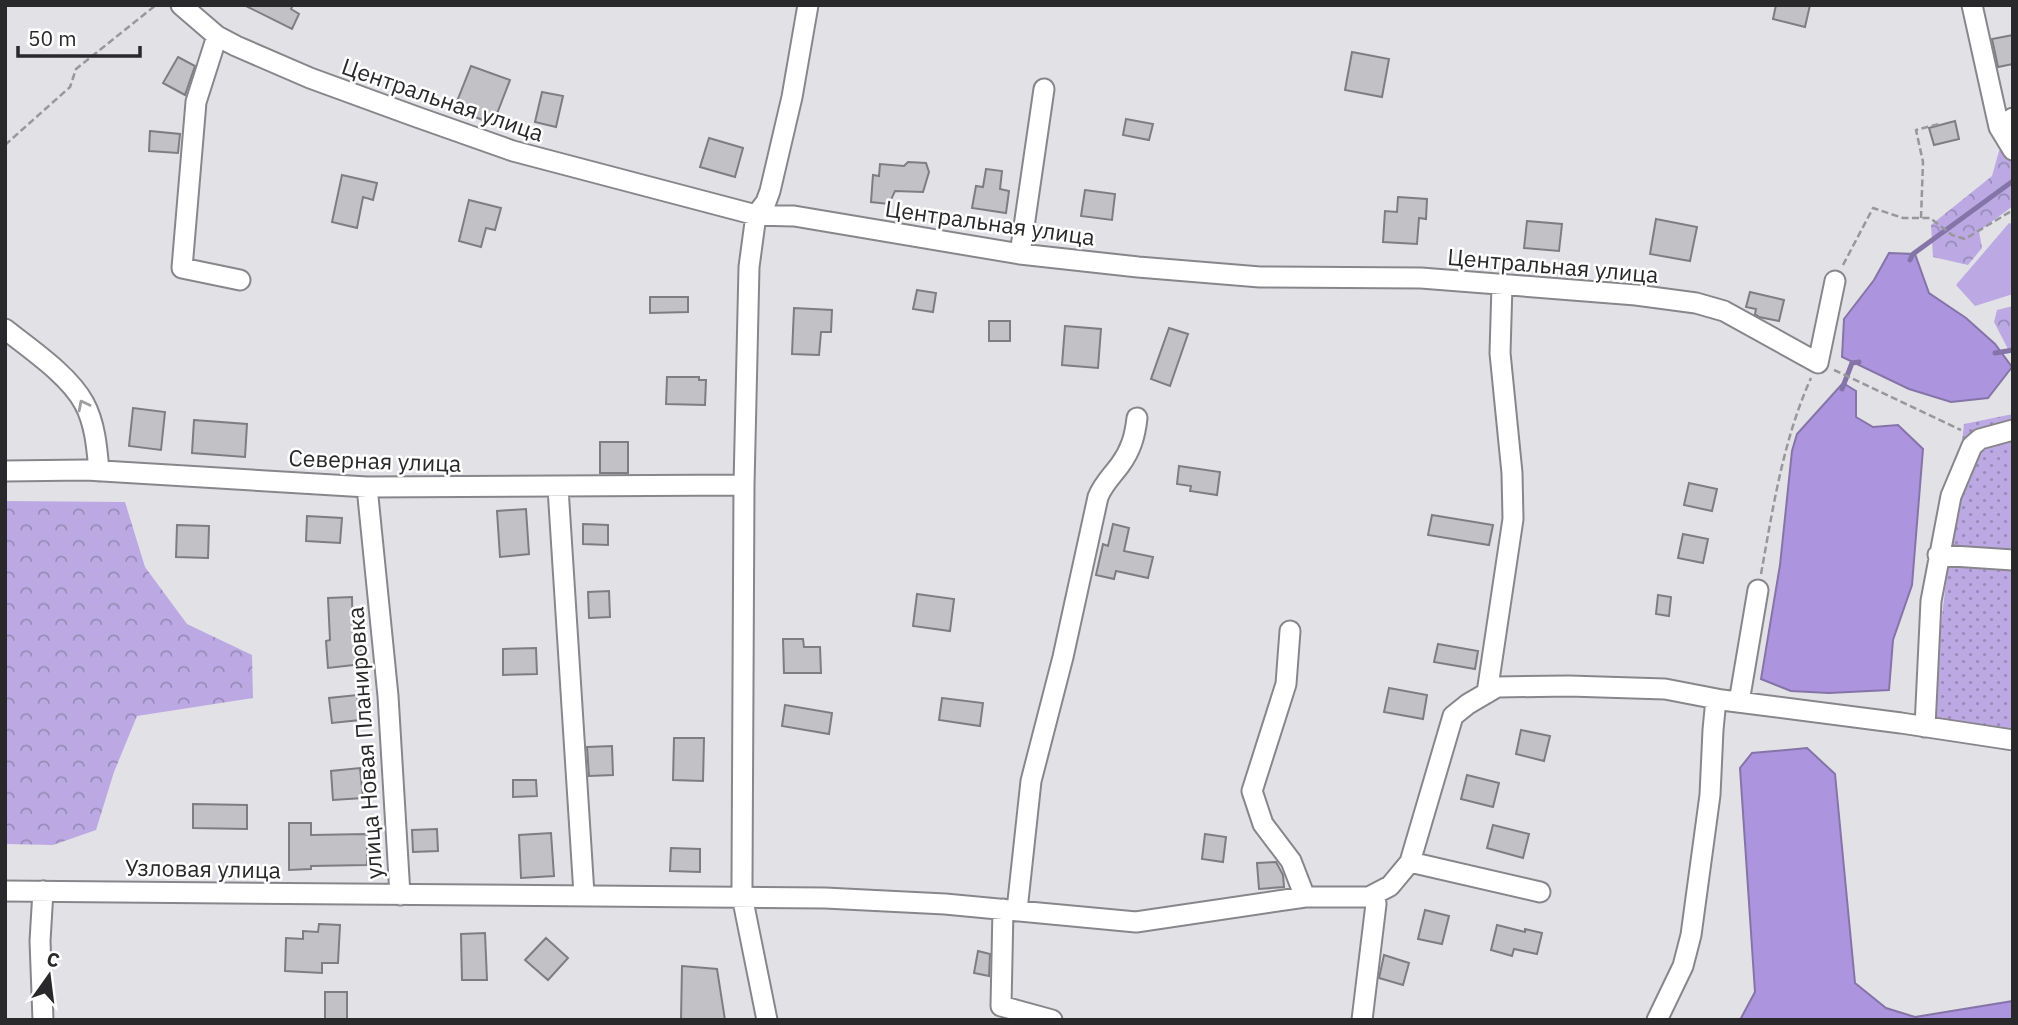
<svg xmlns="http://www.w3.org/2000/svg" width="2018" height="1025" viewBox="0 0 2018 1025" font-family="'IBM Plex Sans',sans-serif">
<defs>
<pattern id="forest-crowns" width="20" height="18" patternUnits="userSpaceOnUse" patternTransform="scale(1.75)"><rect width="20" height="18" fill="#bca9e4"/><path d="M2 6a3 3 0 1 1 6 0M12 15a3 3 0 1 1 6 0" fill="none" stroke="#998ab9"/></pattern>
<pattern id="park-dots" width="8" height="8" patternUnits="userSpaceOnUse" patternTransform="scale(1.75)"><rect width="8" height="8" fill="#bca9e4"/><path d="M2 2h.1M6 6h.1" fill="none" stroke="#998ab9" stroke-width="1.8" stroke-linecap="round"/></pattern>
</defs>
<rect width="100%" height="100%" fill="#e2e1e6"/>
<path fill="#bca9e4" d="M2009,223L2013,224V294L1975,306L1956,285Z"/>
<path fill="url(#forest-crowns)" d="M2013,141V206L1979,231L1982,248L1968,265L1933,257L1931,225L1992,176L1999,151Z
M2013,306V354L2008,349L1994,322L1997,310Z
M5,501L125,502L145,567L187,624L252,655L253,698L137,716L114,772L96,830L53,845L5,844Z"/>
<path fill="url(#park-dots)" d="M2013,414V729L1944,723L1931,713L1964,424Z"/>
<path fill="#ad94de" stroke="#8574a8" stroke-width="2" d="M1889,253L1915,254L1929,293L1966,318L1995,344L2012,367L1988,398L1951,402L1909,389L1842,357L1844,319L1874,280Z
M1843,383L1856,391V417L1873,427L1898,425L1923,449L1912,585L1893,640L1889,690L1829,693L1791,691L1761,679L1780,565L1792,451L1797,434Z
M1807,748L1835,774L1855,983L1886,1008L1915,1017L2013,1001V1020H1740L1755,992L1740,768L1752,753Z"/>
<g fill="none" stroke-linecap="round" stroke-linejoin="round">
<path stroke="#8574a8" stroke-width="5" d="M1910,260L1913,254L2013,181
M1995,353L2013,350
M1842,389L1852,363L1859,362"/>
</g>
<path fill="#c2c1c6" stroke="#7e7d82" stroke-width="2" d="M244,5H293L291,9L299,14L292,29Z
M1776,5H1810L1805,27L1773,19Z
M2013,35V64L1998,67L1992,39Z
M1352,52L1389,59L1382,97L1345,90Z
M178,57L195,66L185,95L163,83Z
M471,66L510,80L493,124L454,109Z
M542,92L563,96L556,127L535,122Z
M1126,119L1153,124L1149,140L1123,135Z
M1955,121L1959,139L1934,145L1929,128Z
M150,131L180,134L178,153L149,151Z
M709,138L743,148L735,177L700,167Z
M908,162L926,163L929,172L923,192L895,191L889,204L871,202L873,175L879,176L880,164L904,166Z
M986,169L1002,171L1000,189L1009,191L1006,213L972,208L976,186L983,187Z
M342,175L377,183L373,200L363,197L357,228L332,222Z
M1085,190L1115,194L1112,220L1081,216Z
M1398,197L1427,199L1426,219L1419,218L1417,244L1383,242L1385,211L1397,212Z
M469,200L501,208L495,230L486,228L481,247L459,241Z
M1656,219L1697,227L1690,261L1650,254Z
M1527,221L1562,224L1559,251L1524,248Z
M917,290L936,293L933,312L913,309Z
M1750,292L1784,300L1779,321L1759,317L1755,314L1756,309L1746,307Z
M650,297H688V312L650,313Z
M794,308L832,310L831,332H821L819,355L792,354Z
M989,321H1010V341H989Z
M1065,326L1101,329L1098,368L1062,365Z
M1169,328L1188,334L1170,386L1151,379Z
M667,377H699V380H706L705,405L666,404Z
M133,408L165,412L161,450L129,446Z
M194,420L247,424L245,457L192,453Z
M600,442H628V473H600Z
M1179,466L1220,472L1217,495L1190,491L1191,486L1177,484Z
M1689,483L1717,489L1712,511L1684,505Z
M526,509L529,554L500,557L497,511Z
M1432,515L1493,525L1489,545L1428,535Z
M307,516L342,518L340,543L306,541Z
M583,524L608,525V545L583,544Z
M1113,524L1129,528L1124,551L1153,557L1148,578L1116,571L1114,579L1096,575L1103,544L1108,546Z
M177,525L209,526L208,558L176,557Z
M1683,534L1708,539L1703,563L1678,558Z
M609,591L610,617L589,618L588,592Z
M917,594L954,599L950,631L913,626Z
M1658,595L1671,597L1669,616L1656,614Z
M352,597L353,638L359,637L362,664L328,668L326,641L330,640L328,598Z
M783,639H803L804,647H820L821,673H784Z
M1438,644L1478,651L1475,669L1434,662Z
M536,648L537,674L503,675V649Z
M1389,688L1427,695L1423,719L1384,712Z
M357,695L360,720L332,723L329,698Z
M942,698L983,703L980,726L939,720Z
M785,705L832,713L829,734L782,726Z
M1521,730L1550,736L1544,761L1516,754Z
M674,738H704L703,781L673,780Z
M612,746L613,775L589,776L587,747Z
M360,768L363,798L333,800L331,771Z
M1467,775L1499,783L1493,807L1461,799Z
M513,780H536L537,796L513,797Z
M193,804L247,805V829L193,828Z
M289,823H311V835L367,834V865L311,866V869L289,870Z
M1493,825L1529,834L1523,858L1487,848Z
M437,829L438,851L413,852L412,830Z
M551,833L554,876L521,878L519,835Z
M1205,834L1226,837L1223,862L1202,859Z
M671,848L700,849V872L670,871Z
M1276,862L1283,875L1284,887L1259,889L1257,863Z
M1425,910L1449,916L1442,944L1418,939Z
M319,924L340,925L338,963H322V973L285,971L286,938L303,939V931L318,932Z
M1497,925L1525,932V929L1542,933L1537,954L1514,949L1512,956L1491,950Z
M485,933L487,980H462L461,934Z
M546,938L568,958L548,980L525,960Z
M978,951L990,954L989,976L974,973Z
M1384,955L1409,963L1403,985L1379,978Z
M682,966L717,969L725,1020H681Z
M325,992H347V1020H325Z"/>
<g fill="none" stroke-linecap="round" stroke-linejoin="round">
<g stroke="#88868b" stroke-width="23">
<path id="minor" d="M181,5L217,36L236,46L310,78L414,116L513,151L756,215L794,216L1020,254L1138,267L1260,277L1421,278L1636,295L1696,303L1724,311L1818,363L1835,281
M1972,5L1999,127L2013,118
M217,36L196,102L182,268L240,280
M1999,127L2013,150
M1020,254L1044,89
M5,329C30,349 69,375 84,403C95,423 97,448 99,471
M5,471L86,470L367,487L744,485
M367,487L388,696L400,895
M558,488L584,894
M1938,555L2013,560
M1290,631L1286,684L1252,791L1263,824L1291,861L1305,897
M1487,693L1513,519L1512,473L1500,353L1502,285
M1739,702L1758,590
M1925,727L1931,601L1951,496L1972,446L1980,439L2013,430
M1410,862L1540,892
M5,891L825,898L945,904L1136,922L1305,897H1369L1390,886L1410,862L1453,716L1468,704L1497,687L1569,686L1665,689L1722,700L1901,723L2013,740
M43,891L40,941L43,1020
M1003,909L1001,1006L1052,1020
M1017,910L1031,781L1063,657L1098,497C1103,484 1112,476 1120,465C1131,450 1135,436 1137,418
M767,1020L742,896V880L744,485L749,267L756,215L766,202L770,191L792,97L808,5
M1362,1020L1376,904L1375,894
M1657,1020L1683,966L1691,935L1710,795L1713,730L1716,699"/>
</g>
<path stroke="#98979b" stroke-width="2.5" stroke-dasharray="7 3.5" stroke-linecap="butt" d="M5,145L70,87L76,69L156,5
M1921,218L1923,162L1916,130L1939,124
M1843,265L1873,208L1903,218H1930L1952,235L1965,239L2013,210
M1834,370L1961,430
M1761,574C1773,508 1783,440 1811,378"/>
<use href="#minor" stroke="#fff" stroke-width="19"/>
</g>
<defs><path id="oneway-chevron" d="M-2-3.5L2.5 0L-2 3.5" fill="none" stroke-width="1.6" stroke-linecap="round" stroke-linejoin="round" transform="scale(1.75)"/></defs>
<use stroke="#9f9e9f" href="#oneway-chevron" transform="translate(83 405) rotate(-117)"/>
<g text-anchor="middle" dominant-baseline="central" stroke-width="5" stroke-linejoin="round" paint-order="stroke">
<g font-size="23" fill="#29282a" stroke="#fff">
<text transform="translate(443 99) rotate(19)">Центральная улица</text>
<text transform="translate(990 222) rotate(8)">Центральная улица</text>
<text transform="translate(1553 265) rotate(5)">Центральная улица</text>
<text transform="translate(375 460) rotate(2)">Северная улица</text>
<text transform="translate(364 743) rotate(-94)">улица Новая Планировка</text>
<text transform="translate(203 868) rotate(1)">Узловая улица</text>
</g>
</g>
<rect width="2018" height="1025" fill="none" stroke="#29282a" stroke-width="14"/>
<g transform="translate(49 976) rotate(14)" stroke="#ffffff" stroke-width="5" paint-order="stroke">
<path d="M0-5L12 26L0 18L-12 26Z" fill="#29282a"/>
<text y="-10" font-size="19" font-weight="bold" text-anchor="middle" fill="#29282a">С</text>
</g>
<path d="M18 46v10h122v-10" fill="none" stroke="#29282a" stroke-width="3.5"/>
<text x="28" y="46" font-size="21" fill="#29282a" stroke="#ffffff" stroke-width="5" paint-order="stroke">50 m</text>
</svg>
